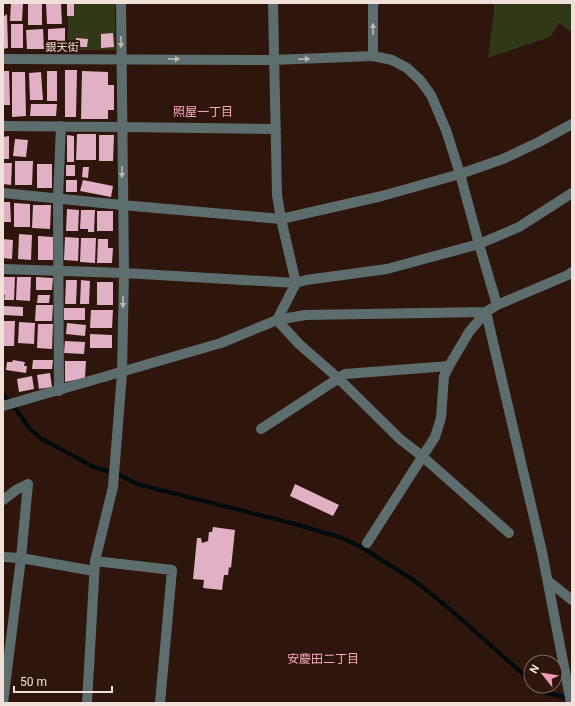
<svg xmlns="http://www.w3.org/2000/svg" width="575" height="706" viewBox="0 0 575 706" font-family="Roboto,'Noto Sans JP',sans-serif">
<rect width="100%" height="100%" fill="#2e160c"/>
<path fill="#313817" d="M68,3H115V50H68Z
M494,3H572V30L570,31L559,23L550,37L488,58L494,11Z"/>
<g fill="none" stroke-linecap="round" stroke-linejoin="round">
<path stroke="#000b0e" stroke-width="4" d="M3,394L18,412L30,429L42,439L94,467L120,475L137,484L295,524L342,538L361,547L415,581L451,610L531,681
M537,686L546,693L570,698"/>
</g>
<path fill="#e1b0c4" d="M11,3H23L22,21H10Z
M28,3H42V25H28Z
M61,3L62,24H47L46,4Z
M67,4H74V16H67Z
M7,14L8,48L3,49V17Z
M11,24H23V48H11Z
M65,28V49H48V29Z
M43,29L44,49H27L26,30Z
M113,33L114,47L101,48V34Z
M76,38L88,39L87,47H76Z
M65,70H77L76,117H65Z
M3,71H9L10,105H3Z
M47,71H57V101H47Z
M82,71L108,72V85H114V110H108V119H81Z
M12,72H25L26,116L12,117Z
M41,72L43,100H30L29,73Z
M31,104H57L56,116H30Z
M77,134H96V160H76Z
M67,135L74,136V162H67Z
M99,135H114L113,161H99Z
M9,136V159H3V137Z
M15,139L28,140L26,157L13,156Z
M15,161H33L32,185H15Z
M3,163H12L11,185L3,184Z
M37,164H52V188H37Z
M66,165H75V176H66Z
M83,167H89L88,178L82,177Z
M66,180H77V192H66Z
M83,180L113,186L111,197L80,191Z
M3,202H10L11,222H3Z
M14,203L30,204V227H14Z
M33,205H51L50,229L32,228Z
M67,209L79,210L78,231H66Z
M81,210H95L94,232H88V229H80Z
M97,211H113V231H97Z
M19,234L32,235L31,260L18,259Z
M38,236L53,237V260H38Z
M65,237L79,238L78,261L64,260Z
M81,238H96L95,263L80,262Z
M3,239L13,240L12,259L3,258Z
M98,239H108V248H113L112,263H97Z
M3,277H15L14,300H4L5,295H3Z
M17,277H31L30,301L16,300Z
M36,277L53,278L52,290H36Z
M66,280H77L76,304H65Z
M81,280L90,281L89,304H80Z
M97,282H113V305H97Z
M38,295H50L49,303H37Z
M36,305H53L52,321H35Z
M3,306L23,307V316L3,315Z
M64,308H85V320H64Z
M91,310H113L112,328H90Z
M3,321H15L14,346H3Z
M19,322L35,323L34,344L18,343Z
M67,323L86,325L85,336L66,334Z
M38,324H53L52,349L37,348Z
M90,334L112,335V348H90Z
M65,341L85,342L84,354L64,353Z
M13,360L25,362L24,366H27L26,373L6,370L7,362H12Z
M33,360H53L52,369H32Z
M65,361H86L85,378L65,382Z
M50,373L52,387L39,389L37,375Z
M32,376L34,389L19,392L17,379Z
M295,484L339,505L333,516L290,496Z
M213,527L235,530L231,568L229,567L228,575H224L222,590L203,588L204,580L193,579L197,538H201L202,543L208,541L209,532H212Z"/>
<g fill="none" stroke-linecap="round" stroke-linejoin="round">
<path stroke="#5d6d6e" stroke-width="10" d="M273,3L277,195L281,219L296,283L277,320
M373,56V5L374,3
M3,59L273,60L373,56L392,60L407,68L420,80L431,95L446,130L460,174L479,244L497,305
M3,126L122,127L276,129
M3,193L122,205L281,219L382,196L460,174L503,159L539,142L572,124
M3,269L124,273L296,283L306,280L387,269L479,244L519,227L572,193
M486,312L542,552L571,703
M277,320L299,344L338,378L400,439L423,457L509,533
M59,391L58,198L61,126
M3,406L221,343L277,320L305,315L486,312
M261,429L345,374L449,366
M3,500L16,490L28,484
M367,543L435,437L441,418L444,376L449,366L469,332L486,312L497,305L568,275L572,272
M3,557L21,558L94,571
M95,561L172,570L160,703
M548,581L572,600
M3,703L21,558L28,484
M87,703L95,561L113,487L122,373L124,273L121,3"/>
</g>
<defs><path id="oneway-solid" d="M-6-.8H1V-3.2L6.5 0L1 3.2V.8H-6Z"/></defs>
<g fill="#bdb7b4">
<use href="#oneway-solid" transform="translate(373 29) rotate(-91)"/>
<use href="#oneway-solid" transform="translate(121 42) rotate(90)"/>
<use href="#oneway-solid" transform="translate(174 59) rotate(1)"/>
<use href="#oneway-solid" transform="translate(304 59) rotate(-3)"/>
<use href="#oneway-solid" transform="translate(122 172) rotate(90)"/>
<use href="#oneway-solid" transform="translate(123 302) rotate(91)"/>
</g>
<g text-anchor="middle" dominant-baseline="central" stroke-width="4" stroke-linejoin="round" paint-order="stroke">
<g font-size="11" fill="#f1dfd9" stroke="#2e160c">
<text x="62" y="47">銀天街</text>
</g>
<g font-size="12" fill="#f8a7c1" stroke="#2e160c">
<text x="203" y="112">照屋一丁目</text>
<text x="323" y="659">安慶田二丁目</text>
</g>
</g>
<rect width="575" height="706" fill="none" stroke="#f1dfd9" stroke-width="8"/>
<g transform="translate(543 674) rotate(300)"><circle r="19" fill="#2e160c" stroke="#7c665e"/>
<path d="M0-3L7 15L0 10L-7 15Z" fill="#f09ab6"/>
<text y="-6" font-size="11" font-weight="bold" text-anchor="middle" fill="#f1dfd9">N</text>
</g>
<path d="M14 686v6h98v-6" fill="none" stroke="#f1dfd9" stroke-width="2"/>
<text x="20" y="686" font-size="12" fill="#f1dfd9" stroke="#2e160c" stroke-width="3" paint-order="stroke">50 m</text>
</svg>
